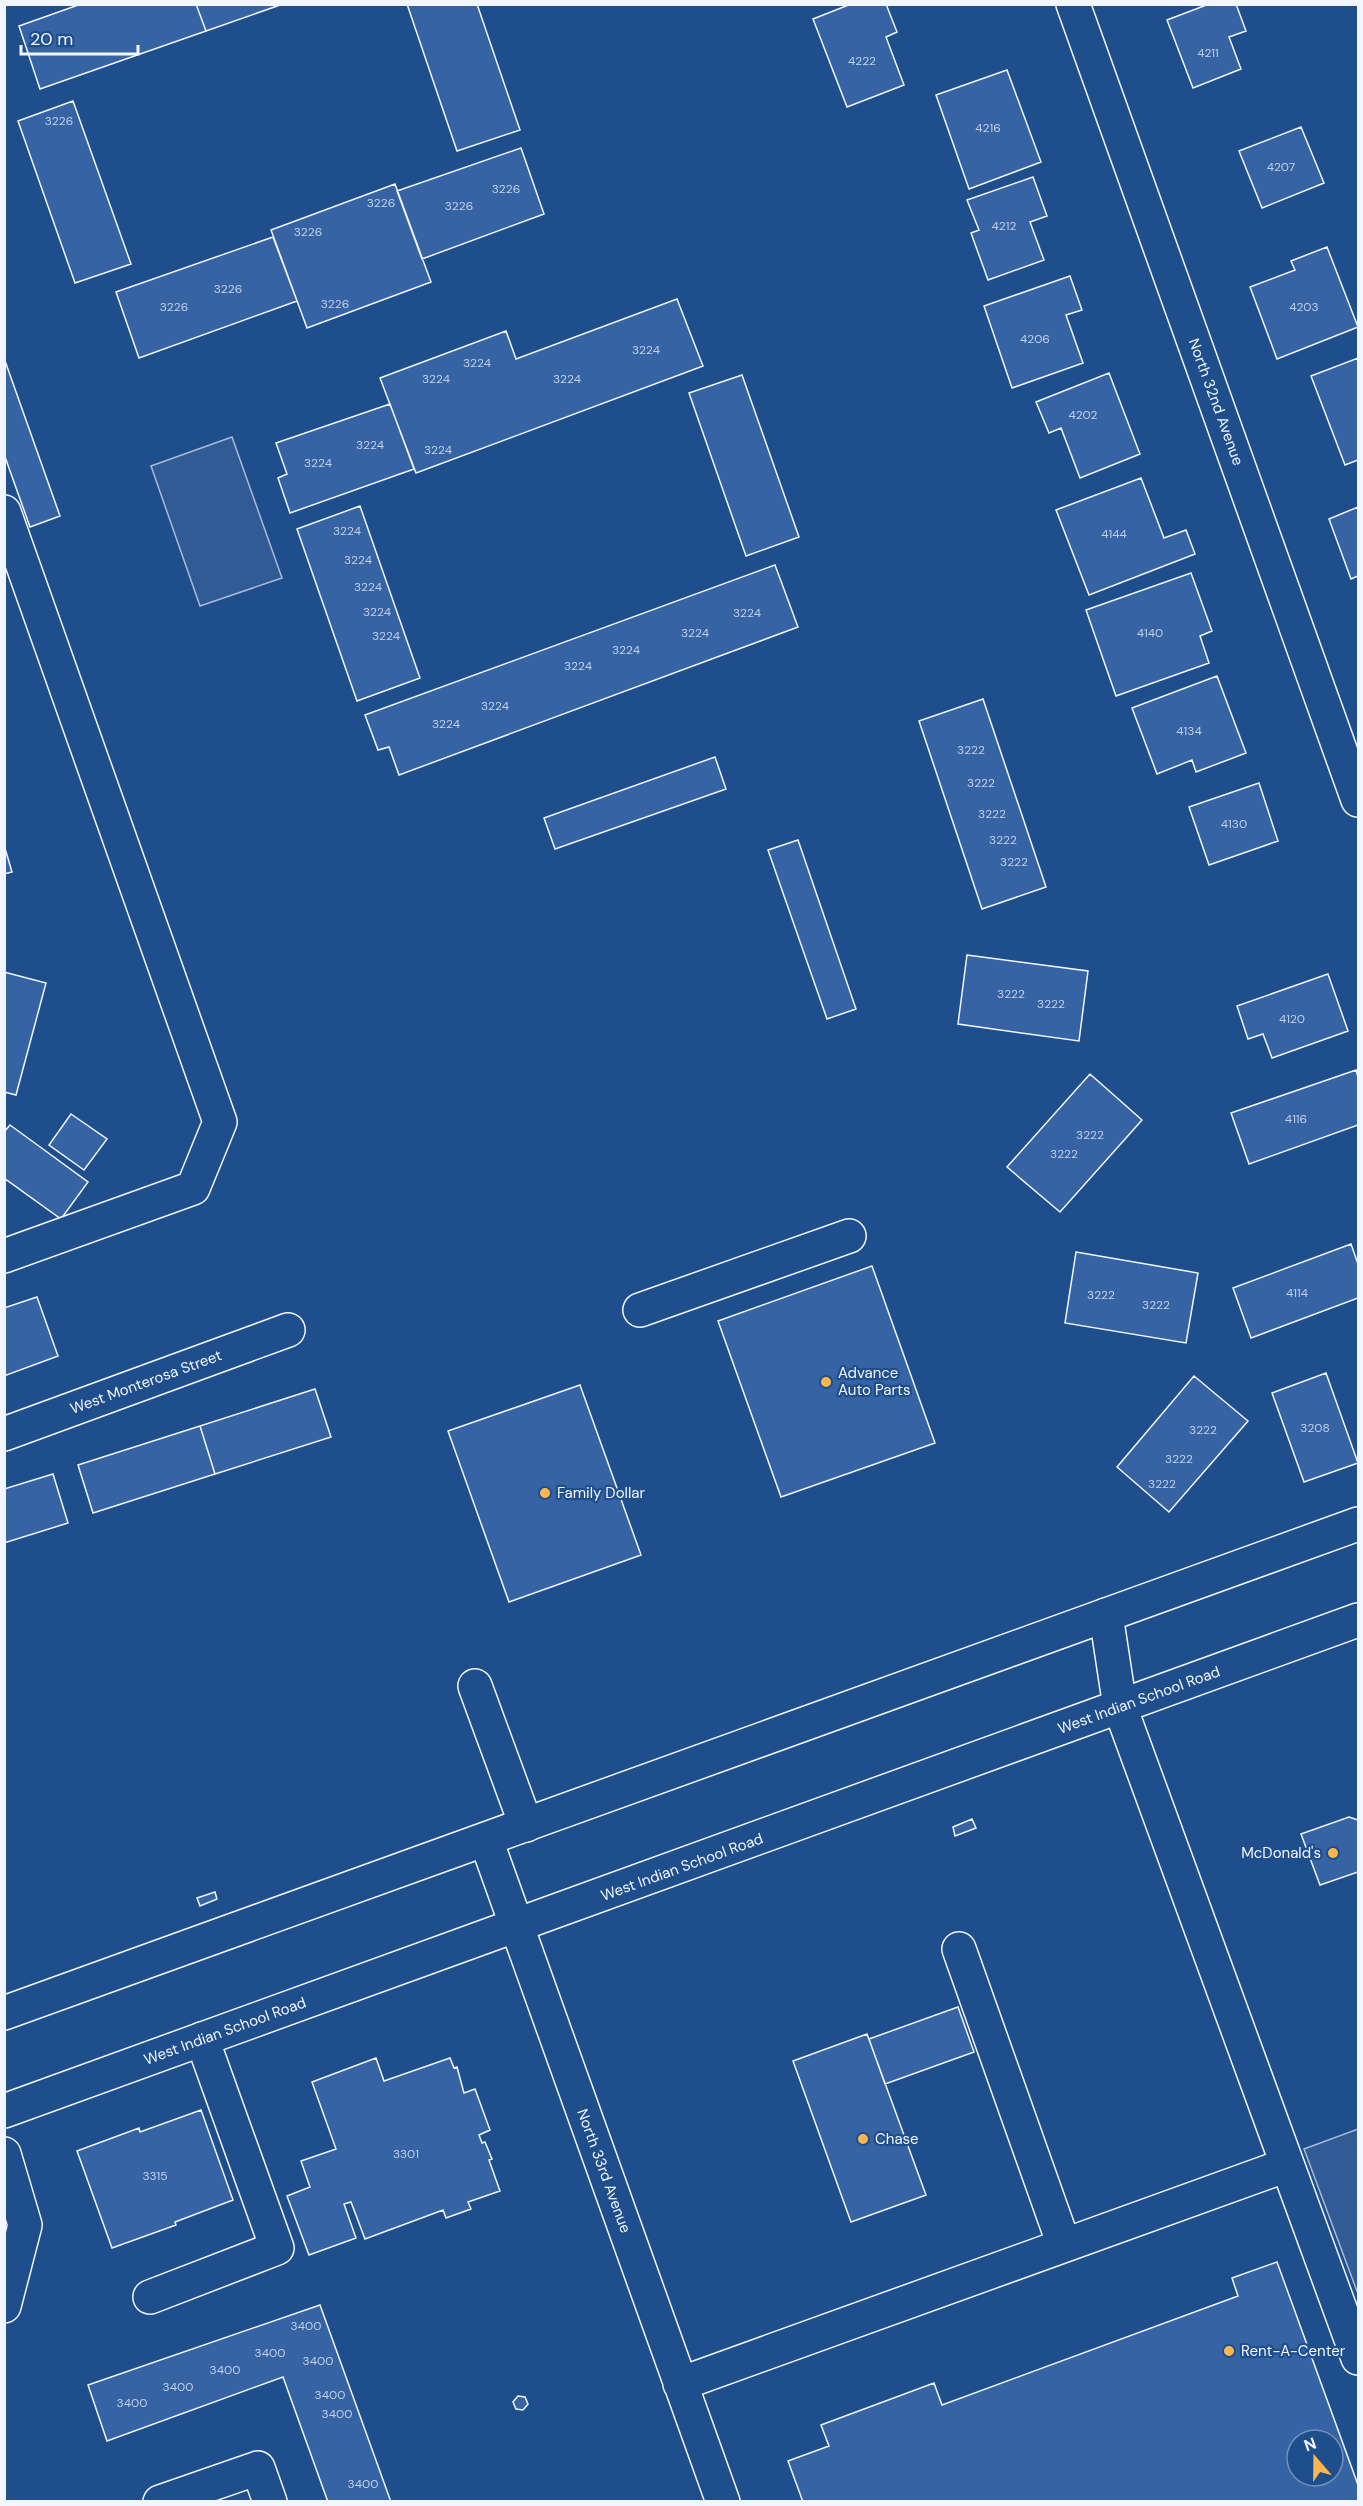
<svg xmlns="http://www.w3.org/2000/svg" width="1363" height="2506" viewBox="0 0 1363 2506" font-family="'DM Sans',sans-serif">
<rect width="100%" height="100%" fill="#1f4e8c"/>
<path fill="#305b95" stroke="#a8bbd7" stroke-width="1.5" d="M232,437L282,578L200,606L151,466Z
M1358,2129V2294L1304,2149Z"/>
<path fill="#3563a3" stroke="#f2f6ff" stroke-width="1.5" fill-rule="evenodd" d="M81,4H196L206,31L40,89L19,26Z
M196,4H283L206,31Z
M407,4H477L520,130L457,151Z
M851,4H886L897,32L886,37L904,85L847,107L813,19Z
M1209,4H1236L1246,31L1229,37L1241,69L1193,88L1167,20Z
M1007,70L1041,162L969,189L936,95Z
M73,101L131,264L75,283L18,121Z
M1301,127L1324,183L1262,208L1239,151Z
M521,148L544,214L422,259L397,191Z
M1033,177L1047,216L1030,222L1044,260L988,280L971,233L979,230L967,200Z
M395,184L431,282L307,328L271,230Z
M273,237L297,301L139,358L116,292Z
M1327,247L1358,327L1277,359L1250,287L1295,270L1291,261Z
M1070,276L1082,310L1066,315L1083,363L1012,388L984,306Z
M677,299L703,366L416,473L380,378L506,331L516,359Z
M4,358L60,516L30,527L4,454Z
M1358,358V460L1345,465L1311,376Z
M1109,373L1140,454L1080,478L1061,428L1049,433L1036,402Z
M742,375L799,537L746,556L689,393Z
M390,404L414,469L290,513L278,478L287,474L276,443Z
M1141,478L1164,538L1186,530L1195,554L1089,595L1056,510Z
M360,506L420,678L357,701L297,529Z
M1358,507V576L1351,579L1329,519Z
M775,565L798,627L399,775L389,747L378,750L365,715Z
M1191,573L1212,631L1200,636L1209,663L1116,696L1086,610Z
M1217,676L1246,753L1196,772L1192,760L1157,774L1132,708Z
M983,699L1046,887L982,909L919,721Z
M715,757L726,789L555,849L544,818Z
M1259,783L1278,841L1209,865L1189,807Z
M798,840L856,1009L827,1019L768,850Z
M4,845L12,872L4,874Z
M967,955L1088,971L1079,1041L958,1024Z
M4,972L46,983L16,1095L4,1092Z
M1328,974L1348,1031L1272,1058L1263,1034L1248,1039L1237,1006Z
M1356,1070L1358,1077V1125L1249,1164L1231,1113Z
M1090,1074L1142,1120L1060,1212L1007,1167Z
M71,1114L107,1139L84,1170L49,1145Z
M10,1125L88,1182L61,1219L4,1178V1132Z
M1351,1244L1358,1264V1298L1251,1338L1233,1288Z
M1076,1252L1198,1273L1186,1343L1065,1323Z
M872,1266L935,1443L781,1497L718,1321Z
M37,1297L58,1356L4,1376V1308Z
M1326,1373L1358,1463L1304,1482L1272,1393Z
M1194,1376L1248,1421L1169,1512L1117,1467Z
M580,1385L641,1555L509,1602L448,1431Z
M315,1389L331,1437L215,1474L200,1426Z
M200,1426L215,1474L93,1513L78,1465Z
M53,1474L68,1523L4,1543V1489Z
M1349,1817L1358,1820V1872L1320,1885L1301,1834Z
M972,1819L976,1828L955,1836L953,1827Z
M215,1892L217,1899L200,1906L197,1898Z
M958,2007L974,2052L885,2084L869,2039Z
M867,2034L926,2195L851,2222L793,2061Z
M376,2058L384,2081L450,2058L454,2068L457,2067L464,2093L475,2089L490,2130L479,2135L482,2143L485,2142L492,2159L489,2160L500,2191L468,2202L471,2209L446,2218L443,2210L365,2239L351,2202L344,2204L356,2238L309,2255L287,2196L310,2187L301,2161L336,2149L312,2082Z
M201,2110L233,2200L175,2222L176,2225L112,2248L77,2151L139,2128L140,2132Z
M1277,2262L1358,2485V2502H803L788,2461L829,2446L821,2425L934,2383L942,2405L1238,2296L1232,2278ZM1297,2440H1333V2476H1297Z
M320,2305L391,2502H328L283,2377L107,2441L88,2385Z
M518,2396L525,2397L528,2404L523,2410L516,2409L513,2402Z"/>
<g fill="none" stroke-linecap="round" stroke-linejoin="round">
<g stroke="#f2f6ff" stroke-width="36">
<path id="minor" d="M1073,4L1358,800
M4,512L220,1122L193,1188L4,1256
M640,1310L849,1236
M4,1434L288,1330
M1106,1615L1120,1707L1358,2358
M475,1686L526,1825
M486,1840L723,2502
M959,1949L1064,2245
M4,2154L25,2225L4,2306
M150,2297L277,2248L202,2039
M680,2384L1287,2165
M160,2502L258,2468L270,2502"/>
</g>
<g stroke="#f2f6ff" stroke-width="36">
<path id="major" d="M4,2013L1358,1524
M4,2111L1358,1620"/>
</g>
<use href="#minor" stroke="#1f4e8c" stroke-width="33"/>
<use href="#major" stroke="#1f4e8c" stroke-width="33"/>
</g>
<g fill="#ffb74d" stroke="#1f4e8c" stroke-width="2">
<circle cx="826" cy="1382" r="6"/>
<circle cx="545" cy="1493" r="6"/>
<circle cx="1333" cy="1853" r="6"/>
<circle cx="863" cy="2139" r="6"/>
<circle cx="1229" cy="2351" r="6"/>
</g>
<g text-anchor="middle" dominant-baseline="central" stroke-width="4.5" stroke-linejoin="round" paint-order="stroke">
<g font-size="12" fill="#c3d1e8">
<text x="1208" y="53">4211</text>
<text x="862" y="61">4222</text>
<text x="59" y="121">3226</text>
<text x="988" y="128">4216</text>
<text x="1281" y="167">4207</text>
<text x="506" y="189">3226</text>
<text x="381" y="203">3226</text>
<text x="459" y="206">3226</text>
<text x="1004" y="226">4212</text>
<text x="308" y="232">3226</text>
<text x="228" y="289">3226</text>
<text x="335" y="304">3226</text>
<text x="174" y="307">3226</text>
<text x="1304" y="307">4203</text>
<text x="1035" y="339">4206</text>
<text x="646" y="350">3224</text>
<text x="477" y="363">3224</text>
<text x="436" y="379">3224</text>
<text x="567" y="379">3224</text>
<text x="1083" y="415">4202</text>
<text x="370" y="445">3224</text>
<text x="438" y="450">3224</text>
<text x="318" y="463">3224</text>
<text x="347" y="531">3224</text>
<text x="1114" y="534">4144</text>
<text x="358" y="560">3224</text>
<text x="368" y="587">3224</text>
<text x="377" y="612">3224</text>
<text x="747" y="613">3224</text>
<text x="695" y="633">3224</text>
<text x="1150" y="633">4140</text>
<text x="386" y="636">3224</text>
<text x="626" y="650">3224</text>
<text x="578" y="666">3224</text>
<text x="495" y="706">3224</text>
<text x="446" y="724">3224</text>
<text x="1189" y="731">4134</text>
<text x="971" y="750">3222</text>
<text x="981" y="783">3222</text>
<text x="992" y="814">3222</text>
<text x="1234" y="824">4130</text>
<text x="1003" y="840">3222</text>
<text x="1014" y="862">3222</text>
<text x="1011" y="994">3222</text>
<text x="1051" y="1004">3222</text>
<text x="1292" y="1019">4120</text>
<text x="1296" y="1119">4116</text>
<text x="1090" y="1135">3222</text>
<text x="1064" y="1154">3222</text>
<text x="1297" y="1293">4114</text>
<text x="1101" y="1295">3222</text>
<text x="1156" y="1305">3222</text>
<text x="1315" y="1428">3208</text>
<text x="1203" y="1430">3222</text>
<text x="1179" y="1459">3222</text>
<text x="1162" y="1484">3222</text>
<text x="406" y="2154">3301</text>
<text x="155" y="2176">3315</text>
<text x="306" y="2326">3400</text>
<text x="270" y="2353">3400</text>
<text x="318" y="2361">3400</text>
<text x="225" y="2370">3400</text>
<text x="178" y="2387">3400</text>
<text x="330" y="2395">3400</text>
<text x="132" y="2403">3400</text>
<text x="337" y="2414">3400</text>
<text x="363" y="2484">3400</text>
</g>
<g font-size="15" fill="#f2f6ff" stroke="#1f4e8c">
<text transform="translate(1216 402) rotate(70)">North 32nd Avenue</text>
<text transform="translate(146 1382) rotate(-20)">West Monterosa Street</text>
<text transform="translate(1139 1700) rotate(-20)">West Indian School Road</text>
<text transform="translate(682 1867) rotate(-20)">West Indian School Road</text>
<text transform="translate(225 2031) rotate(-20)">West Indian School Road</text>
<text transform="translate(604 2171) rotate(70)">North 33rd Avenue</text>
</g>
<g font-size="15" fill="#f2f6ff" stroke="#1f4e8c" text-anchor="start">
<text x="838" y="1373">Advance<tspan x="838" dy="17">Auto Parts</tspan></text>
<text x="557" y="1493">Family Dollar</text>
<text x="1321" y="1853" text-anchor="end">McDonald's</text>
<text x="875" y="2139">Chase</text>
<text x="1241" y="2351">Rent-A-Center</text>
</g>
</g>
<rect width="1363" height="2506" fill="none" stroke="#f2f6ff" stroke-width="12"/>
<g transform="translate(1315 2458) rotate(340)"><circle r="28" fill="#1f4e8c" stroke="#7391ba" stroke-width="1.5"/>
<path d="M0-4.5L10 22L0 15L-10 22Z" fill="#ffb74d"/>
<text y="-9" font-size="16" font-weight="bold" text-anchor="middle" fill="#f2f6ff">N</text>
</g>
<path d="M21 45v9h117v-9" fill="none" stroke="#f2f6ff" stroke-width="3"/>
<text x="30" y="45" font-size="18" fill="#f2f6ff" stroke="#1f4e8c" stroke-width="4.5" paint-order="stroke">20 m</text>
</svg>
